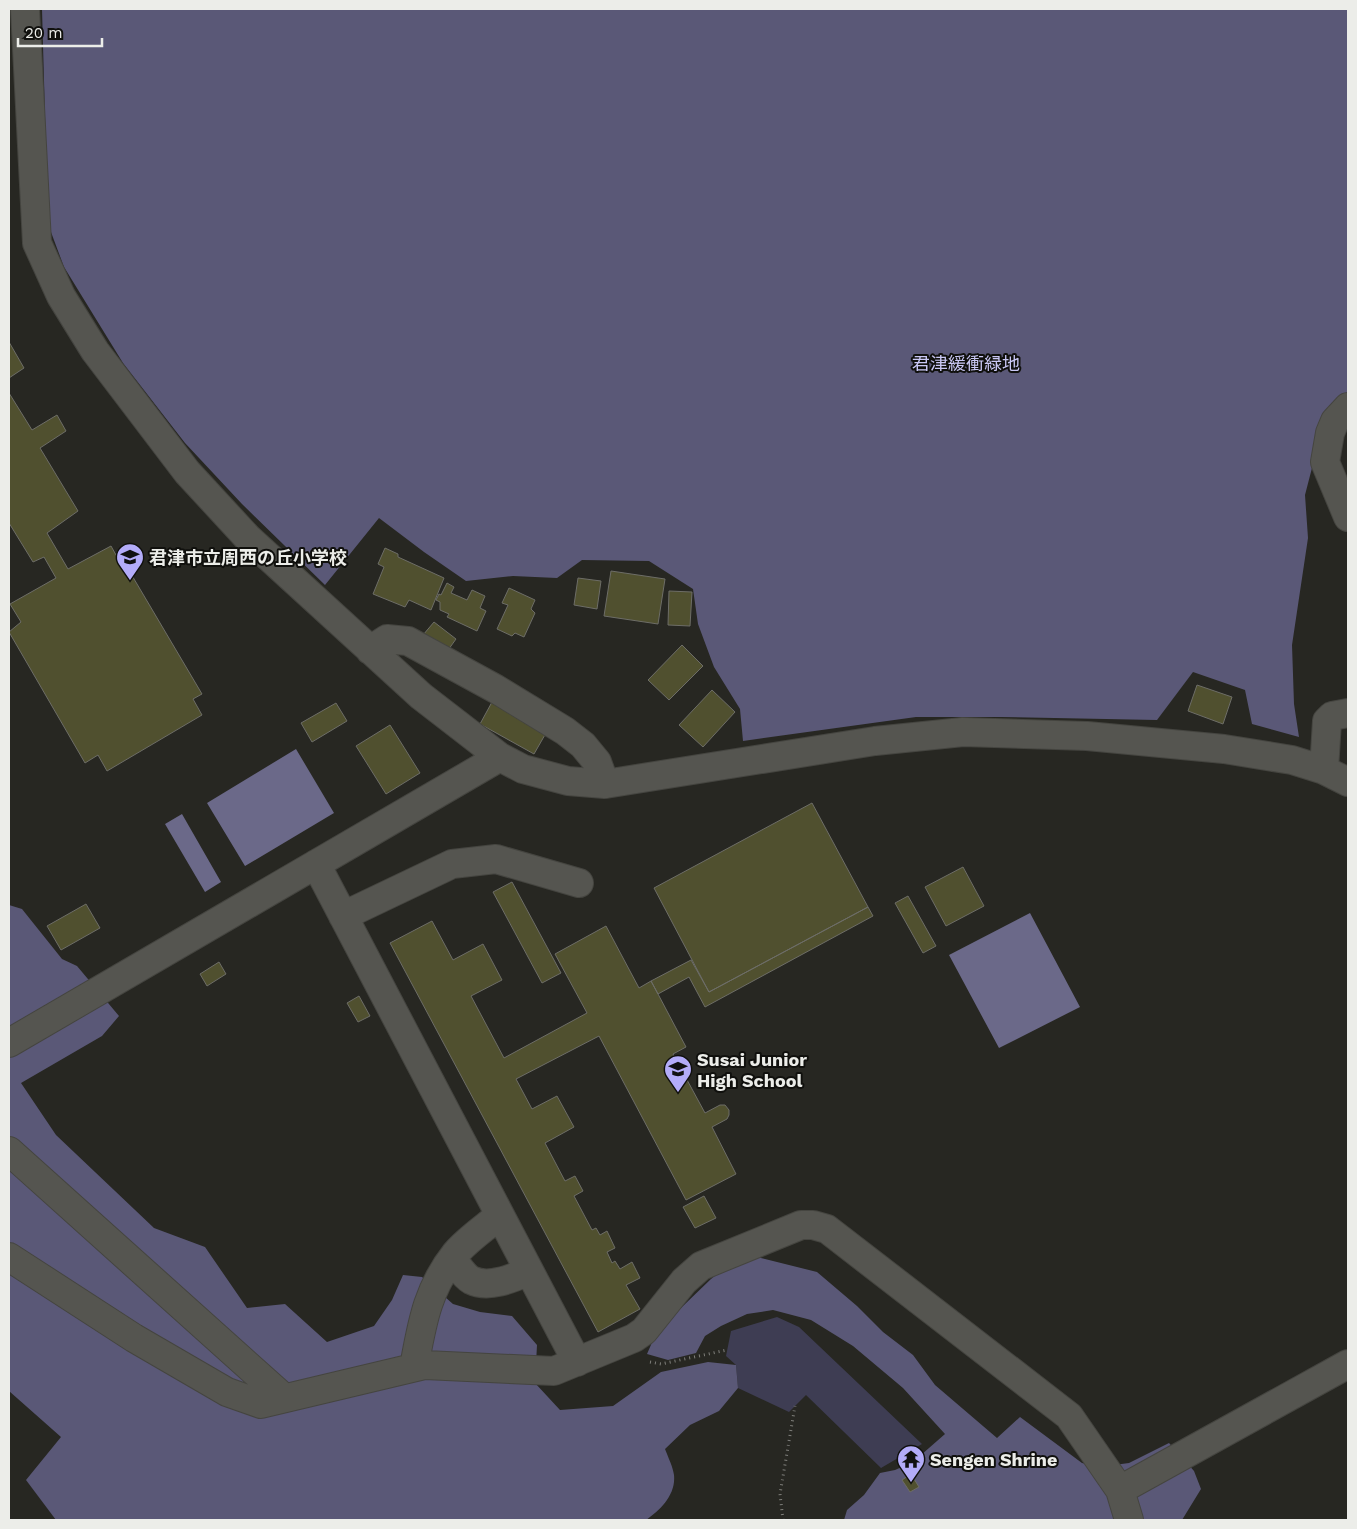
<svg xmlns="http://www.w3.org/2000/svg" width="1357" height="1529" viewBox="0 0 1357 1529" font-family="'Work Sans','Noto Sans JP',sans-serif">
<rect width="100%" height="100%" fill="#272722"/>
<path fill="#3e3d53" d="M777,1317L799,1327L922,1444L881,1468L806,1395L789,1412L738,1388L736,1365L726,1356L731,1331Z"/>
<path fill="#5a5877" d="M42,9H1348V392L1317,431L1313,464L1305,495L1308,538L1292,645L1294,704L1299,737L1252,724L1245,690L1193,672L1157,720L1001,717H916L743,741L740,709L714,667L698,624L693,589L649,561L582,560L557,578L513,576L466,581L424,552L379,518L325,585L242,504L185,443L123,363L64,267L48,224Z
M9,905L22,909L62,959L77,966L119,1016L102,1036L21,1083L56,1135L154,1228L205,1247L247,1308L285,1304L327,1342L374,1326L392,1300L403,1275L422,1277L453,1304L480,1312L512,1316L537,1345L535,1383L560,1410L613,1406L661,1372L708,1362L736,1365L738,1388L719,1411L690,1425L665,1449C668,1457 673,1467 674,1475C676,1495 660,1510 646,1520H56L26,1480L61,1437L9,1391Z
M753,1256L817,1272L857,1306L883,1332L913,1355L935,1385L997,1438L1020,1417L1082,1463L1099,1467L1129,1463L1169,1443L1194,1471L1201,1489L1182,1520H844L847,1510L864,1495L880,1473L895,1470L913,1462L945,1434L903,1388L853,1346L811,1320L773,1310L747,1314L721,1326L705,1336L696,1353L668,1360L647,1354L657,1331L711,1279L733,1261Z"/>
<path fill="#6b6989" d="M296,749L334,813L245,866L207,803Z
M182,814L221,882L205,892L165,824Z
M1030,913L1080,1007L999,1048L949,955Z"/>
<path fill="#50502f" stroke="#6d6d67" d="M9,342L24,368L9,378Z
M9,393L32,430L57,415L66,431L40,448L78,511L47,533L68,569L111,546L121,564L124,562L202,694L193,699L202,715L107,771L98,755L85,763L9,632L21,622L10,604L56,578L44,557L33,562L9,523Z
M385,548L398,554V557L444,578L431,610L409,600L405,607L373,594L384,567L378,564Z
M611,571L665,579L658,624L604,616Z
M578,578L601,581L597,609L574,605Z
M447,583L454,587L451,593L467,600L472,590L485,596L480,608L486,611L477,631L447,617L449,614L440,610V602L436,600L439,594L441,595Z
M509,588L535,600L531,609L535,613L524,637L515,633L512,636L497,629L508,605L502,603Z
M669,591L692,592L690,626L668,625Z
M434,622L456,639L446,653L423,635Z
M682,645L703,666L669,700L648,680Z
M1197,685L1232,697L1223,724L1188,711Z
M712,690L735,712L703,747L679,725Z
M492,702L546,733L534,754L480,724Z
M336,703L347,721L312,742L301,723Z
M390,725L420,773L386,794L356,746Z
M812,803L868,907L709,992L654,888Z
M963,867L984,906L946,926L925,887Z
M512,882L561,973L542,983L493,892Z
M908,896L936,946L923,953L895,903Z
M86,904L100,928L61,950L47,926Z
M868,907L873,916L705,1007L689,977L658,994L651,981L691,960L709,992Z
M432,921L453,960L483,944L502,980L471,996L504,1058L587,1013L555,954L606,926L639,988L651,981L658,994L686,1047L673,1054L705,1113L720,1105H725L729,1110V1115L727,1119L712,1127L736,1174L686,1200L599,1036L516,1079L532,1109L557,1096L574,1127L545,1143L565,1181L575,1176L583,1191L574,1196L592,1230L596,1228L600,1235L607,1231L615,1248L607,1252L612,1263L615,1261L620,1269L632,1262L640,1278L626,1285L640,1309L598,1332L390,943Z
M219,962L226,974L207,986L200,974Z
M359,996L370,1016L358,1022L347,1003Z
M704,1196L716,1218L695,1228L683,1207Z
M911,1474L919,1487L910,1492L902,1480Z"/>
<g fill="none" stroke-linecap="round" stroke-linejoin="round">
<g stroke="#454540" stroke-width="30">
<path id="minor" d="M25,9L37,243L61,296L95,351L187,472L247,537L421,696L500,757L523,769L568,781L605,784L875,741L963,732L1087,736L1224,749L1292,760L1324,770L1348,782
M1348,407L1335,421L1330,433L1325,462L1348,517
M370,650L387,639L408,641L496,689L565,731L583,745L597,762L605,784
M1324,770L1327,721L1332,716L1348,713
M316,864L577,1362
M343,916L452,864L496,859L579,883
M9,1043L500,757
M9,1151L284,1398
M9,1257L134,1338L227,1392L261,1404L425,1365L554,1371L634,1338L644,1331L684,1281L701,1266L801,1225H813L827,1229L1069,1416L1120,1490L1129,1520
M452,1259C458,1266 464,1276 471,1280C489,1289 513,1278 529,1271
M414,1367C422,1324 427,1289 456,1253C468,1239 486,1227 500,1215
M1120,1490L1348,1364"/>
</g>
<path stroke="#7f7f7b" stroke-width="3" stroke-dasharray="1 4" stroke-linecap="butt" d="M650,1362L661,1364L727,1350
M783,1520L780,1494L795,1406"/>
<use href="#minor" stroke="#555550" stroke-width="28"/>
</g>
<defs>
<g id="school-pin" transform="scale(1.4375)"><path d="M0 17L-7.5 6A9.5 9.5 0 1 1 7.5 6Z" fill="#b3acf9" stroke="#10100d"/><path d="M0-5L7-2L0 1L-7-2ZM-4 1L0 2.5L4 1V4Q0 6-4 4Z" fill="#111"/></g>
<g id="temple-pin" transform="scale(1.4375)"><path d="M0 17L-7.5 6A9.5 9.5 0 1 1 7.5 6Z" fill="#b3acf9" stroke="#10100d"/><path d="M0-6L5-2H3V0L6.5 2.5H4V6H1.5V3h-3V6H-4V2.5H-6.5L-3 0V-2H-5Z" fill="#111"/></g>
</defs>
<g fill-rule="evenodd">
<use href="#school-pin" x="130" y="557"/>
<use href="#school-pin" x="678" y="1069"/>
<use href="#temple-pin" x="911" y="1459"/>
</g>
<g text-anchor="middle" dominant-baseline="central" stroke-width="4" stroke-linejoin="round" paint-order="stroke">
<g font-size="18" fill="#cac8f5" stroke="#10100d">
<text x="966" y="363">君津緩衝緑地</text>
</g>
<g font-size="18" font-weight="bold" fill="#ecede9" stroke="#10100d" text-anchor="start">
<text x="149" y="557">君津市立周西の丘小学校</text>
<text x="697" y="1059">Susai Junior<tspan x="697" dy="21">High School</tspan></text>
<text x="930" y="1459">Sengen Shrine</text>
</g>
</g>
<rect width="1357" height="1529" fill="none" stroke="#ecede9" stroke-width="20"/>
<path d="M18 38v8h84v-8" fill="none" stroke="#ecede9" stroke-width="2.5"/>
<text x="25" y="38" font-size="15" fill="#ecede9" stroke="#10100d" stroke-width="4" paint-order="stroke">20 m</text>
</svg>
